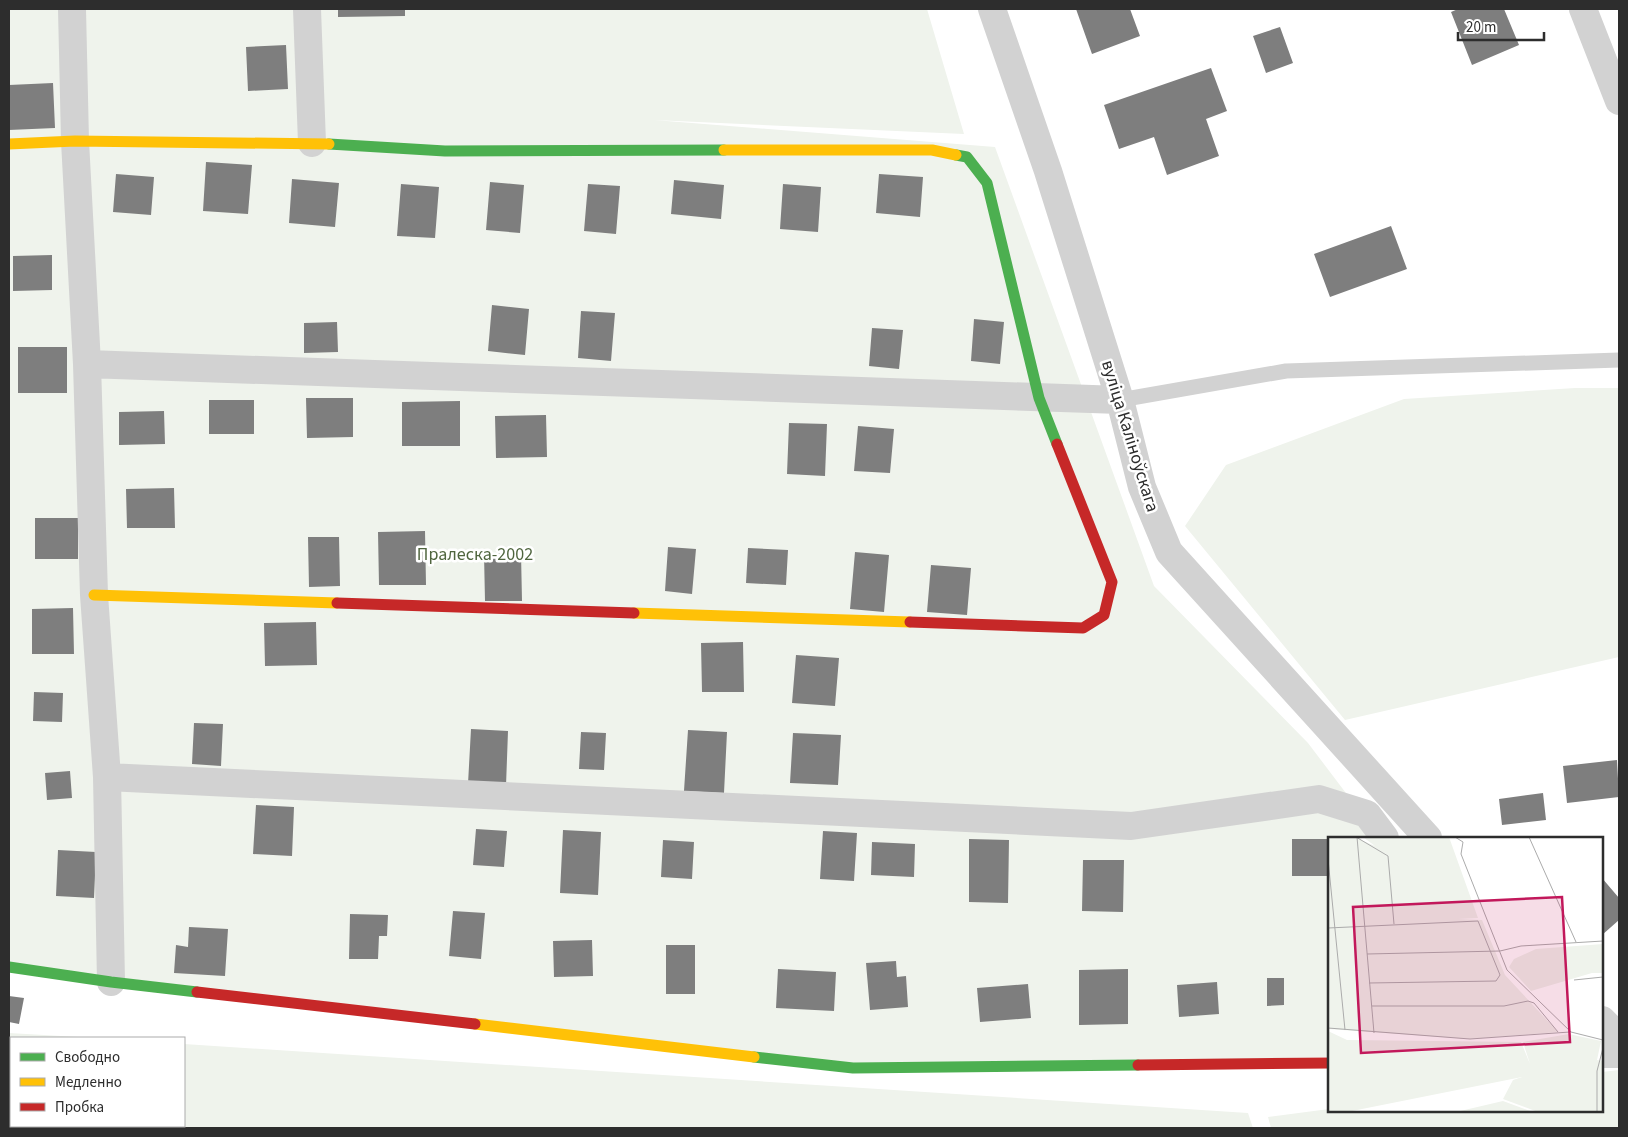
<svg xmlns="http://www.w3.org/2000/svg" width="1628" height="1137" viewBox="0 0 1628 1137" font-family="'Source Sans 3',sans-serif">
<rect width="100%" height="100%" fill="#fff"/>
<path fill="#eff3ec" d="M9,9H927L964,134L654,120L995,147L1154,586L1308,743L1380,838H1329V1057L853,1068L9,964Z
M1575,388H1619V657L1345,720L1185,526L1226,465L1404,399Z
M9,1033L96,1038H11V1126H184V1044L1248,1113L1253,1128H9Z
M1619,1070V1128H1271L1268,1117L1329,1109V1111H1602V1072Z"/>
<path fill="#7e7e7e" d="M338,9H405V16L338,17Z
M1076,9H1130L1140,36L1092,54Z
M1458,9H1504L1519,45L1472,65L1451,12Z
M1280,27L1293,63L1266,73L1253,36Z
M286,45L288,89L248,91L246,47Z
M1211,68L1227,111L1206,119L1219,156L1167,175L1154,137L1119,149L1104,105Z
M53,83L55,128L9,130V85Z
M206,162L252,165L248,214L203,211Z
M116,174L154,177L151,215L113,212Z
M879,174L923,177L920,217L876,213Z
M292,179L339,183L335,227L289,223Z
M674,180L724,185L721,219L671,214Z
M490,182L524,185L520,233L486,230Z
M401,184L439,187L435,238L397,236Z
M588,184L620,186L616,234L584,231Z
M783,184L821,187L818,232L780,229Z
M1391,226L1407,269L1330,297L1314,254Z
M52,255V290L13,291V256Z
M492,305L529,309L525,355L488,351Z
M581,311L615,313L611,361L578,358Z
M974,319L1004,322L1000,364L971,361Z
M337,322L338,352L304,353V323Z
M872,328L903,330L899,369L869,366Z
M18,347H67V393H18Z
M306,398H353V437L307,438Z
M209,400H254V434H209Z
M460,401V446H402V402Z
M164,411L165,444L119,445V412Z
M546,415L547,457L496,458L495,416Z
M789,423L827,424L825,476L787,474Z
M858,426L894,429L890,473L854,471Z
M174,488L175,528H127L126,489Z
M35,518H78V559H35Z
M425,531L426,585H379L378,532Z
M308,537H339L340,586L309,587Z
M668,547L696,549L692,594L665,591Z
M748,548L788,550L786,585L746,583Z
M855,552L889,555L884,612L850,609Z
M521,553L522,601H485L484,554Z
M931,565L971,568L967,615L927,612Z
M73,608L74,654H32V609Z
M316,622L317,665L265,666L264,623Z
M743,642L744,692H702L701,643Z
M796,655L839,658L835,706L792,703Z
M34,692L63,693L62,722L33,721Z
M194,723L223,724L221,766L192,764Z
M471,729L508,731L506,786L468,784Z
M688,730L727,732L724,793L684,791Z
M581,732L606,733L604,770L579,769Z
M793,733L841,735L838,785L790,783Z
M1617,760L1619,797L1567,803L1563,766Z
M70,771L72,798L47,800L45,773Z
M1543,793L1546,820L1502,825L1499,799Z
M256,805L294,807L292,856L253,854Z
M476,829L507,831L504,867L473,865Z
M563,830L601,832L598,895L560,893Z
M823,831L857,833L854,881L820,879Z
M969,839L1009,840L1008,903L969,902Z
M1292,839H1329V876H1292Z
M663,840L694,842L692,879L661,877Z
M872,842L915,844L914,877L871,875Z
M58,850L96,852L94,898L56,896Z
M1083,860H1124L1123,912L1082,911Z
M1602,878L1619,898V920L1602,935Z
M453,911L485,913L481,959L449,956Z
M350,914L388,915L387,936H379L378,959H349Z
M189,927L228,929L225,976L174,973L176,945L188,947Z
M592,940L593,976L554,977L553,941Z
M666,945H695V994H666Z
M896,961L897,977L906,976L908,1007L870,1010L866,963Z
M778,969L836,972L834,1011L776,1008Z
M1128,969V1024L1079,1025V970Z
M1267,978H1284V1005L1267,1006Z
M1217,982L1219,1014L1179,1017L1177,985Z
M1028,984L1031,1018L980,1022L977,988Z
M9,996L24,998L19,1024L9,1022Z"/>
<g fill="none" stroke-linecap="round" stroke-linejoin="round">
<path stroke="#d2d2d2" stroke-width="15" d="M1120,400L1286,371L1619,360"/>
<path stroke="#d2d2d2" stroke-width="28" d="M72,9L75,141L87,364L94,595L107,777L111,982
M307,9L312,143
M992,9L1048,171L1120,400L1142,487L1169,552L1428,838
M1583,9L1619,101
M87,364L1120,400
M107,777L1131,826L1319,799L1367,814L1385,838
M1602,1020L1619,1037
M1602,1054H1619"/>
<path stroke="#4caf50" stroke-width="11" d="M329,144L445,151L724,150
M956,155L967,157L987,183L1039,398L1057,444
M9,967L111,982L197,992
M754,1057L853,1068L1138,1065"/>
<path stroke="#ffc107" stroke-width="11" d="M9,144L75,141L329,144
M724,150H932L956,155
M94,595L337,603
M634,613L910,622
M475,1024L754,1057"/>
<path stroke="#c62828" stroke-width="11" d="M337,603L634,613
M910,622L1083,628L1104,615L1112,582L1057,444
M197,992L475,1024
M1138,1065L1329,1063"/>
</g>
<g text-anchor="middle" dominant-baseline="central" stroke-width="5" stroke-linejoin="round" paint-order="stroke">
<g font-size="18" fill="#2d2d2d" stroke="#fff">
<text transform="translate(1130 436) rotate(73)">вуліца Каліноўскага</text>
</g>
<g font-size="18" fill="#4f653e" stroke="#fff">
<text x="475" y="554">Пралеска-2002</text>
</g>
</g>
<g transform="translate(1328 837)">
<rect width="275" height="275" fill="#fff"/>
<path d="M0,0H32L33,3L47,9L35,0H121L150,81L130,82L154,83L177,138L230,195L142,202L0,192ZM275,107V136H264L203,154L181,130L186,122L208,112ZM0,194L19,203L193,205L202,227L195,205L241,197L273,204L269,223L275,224V275H210L175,262L185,243L194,240L19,275H0ZM175,264L205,275H128Z" fill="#eff3ec"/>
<path fill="none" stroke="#ababab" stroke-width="1" d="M28,0L60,19L66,87M29,0L46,196M127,0L135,5L133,17L179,133L243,195L275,203M201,0L248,105M0,22L17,193M0,91L150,84L172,138L168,144L41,146M39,117L172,114L193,109L275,104M246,143L275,140M44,169H176L200,164L206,166L230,195M0,191L142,202L242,195M269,275V234L275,211"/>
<path fill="#c2185b" fill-opacity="0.15" stroke="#c2185b" stroke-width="2.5" d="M234,60L242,205L33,216L25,70Z"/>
<rect width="275" height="275" fill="none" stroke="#2d2d2d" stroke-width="2.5"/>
</g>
<rect width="1628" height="1137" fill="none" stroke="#2d2d2d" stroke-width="20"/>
<rect x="10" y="1037" width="175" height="90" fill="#ffffff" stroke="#ababab"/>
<rect x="20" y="1053" width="25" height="8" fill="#4caf50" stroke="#ababab"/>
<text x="55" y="1062" font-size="15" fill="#2d2d2d">Свободно</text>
<rect x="20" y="1078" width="25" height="8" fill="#ffc107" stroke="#ababab"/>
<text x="55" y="1087" font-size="15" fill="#2d2d2d">Медленно</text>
<rect x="20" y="1103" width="25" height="8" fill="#c62828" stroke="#ababab"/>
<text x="55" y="1112" font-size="15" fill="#2d2d2d">Пробка</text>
<path d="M1458 32v8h86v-8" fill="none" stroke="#2d2d2d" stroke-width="2.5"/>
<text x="1466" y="32" font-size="15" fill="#2d2d2d" stroke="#ffffff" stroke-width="4" paint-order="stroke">20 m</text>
</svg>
